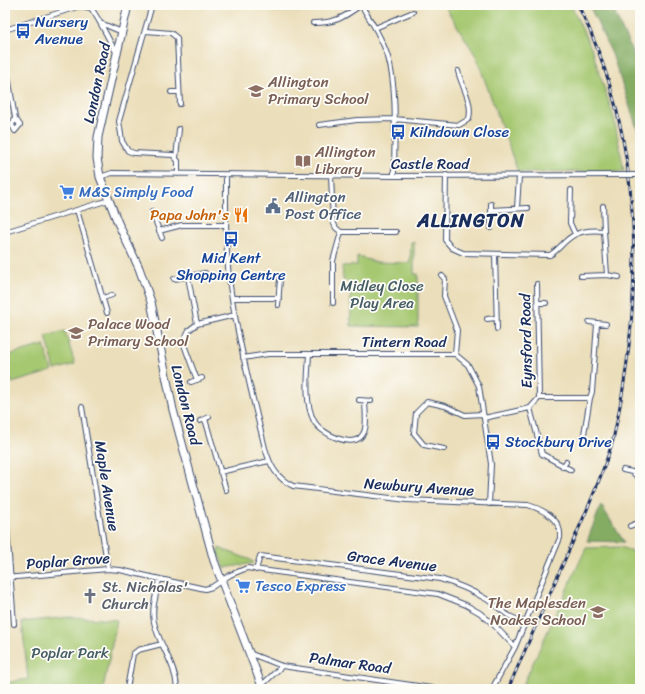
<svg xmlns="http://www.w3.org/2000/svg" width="645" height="694" viewBox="0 0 645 694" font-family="Sriracha,sans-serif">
<rect width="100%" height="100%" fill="#fdfcf7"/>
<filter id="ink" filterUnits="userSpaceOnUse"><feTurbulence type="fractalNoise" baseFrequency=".025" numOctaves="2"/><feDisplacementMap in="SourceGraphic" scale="8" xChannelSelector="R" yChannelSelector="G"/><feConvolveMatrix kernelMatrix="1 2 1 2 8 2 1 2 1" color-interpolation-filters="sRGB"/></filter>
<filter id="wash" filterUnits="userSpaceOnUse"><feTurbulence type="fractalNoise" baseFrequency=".012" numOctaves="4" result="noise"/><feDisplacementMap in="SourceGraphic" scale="16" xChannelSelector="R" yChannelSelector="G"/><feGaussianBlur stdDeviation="0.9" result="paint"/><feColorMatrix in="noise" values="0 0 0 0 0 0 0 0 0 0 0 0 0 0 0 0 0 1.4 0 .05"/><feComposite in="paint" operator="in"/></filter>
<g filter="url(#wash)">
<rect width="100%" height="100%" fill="#ebdeba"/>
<path fill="#a6c871" stroke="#607c68" d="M273,5H305L308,11H273Z
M444,5H571L592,50L614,118L624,171L518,172L476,56Z
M411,242H414V274H418V327L351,326L350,282L343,280L342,266L357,265V256L375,262L410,263Z
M65,331L75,364L55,370L46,336Z
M44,345L52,371L12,383L5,356Z
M621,547L640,555L639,689H521L586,548Z
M219,548L251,560L254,563L224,568L218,552Z
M69,617L117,620L103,689H5V683L28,679L22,622Z"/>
<path fill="#84ac63" stroke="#506e60" d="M589,5H611L640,69V137L612,54Z
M601,505L624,542L587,541Z"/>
</g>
<g filter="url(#ink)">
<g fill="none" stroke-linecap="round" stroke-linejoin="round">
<g stroke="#3a496c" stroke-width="6">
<path id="street" d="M152,5L119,121L122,141L128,151L134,153L173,155L178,161V174
M361,5C371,21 382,38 388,57C398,90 394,141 394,176
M313,23C335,23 343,18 361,5
M103,24L122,32
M375,28L413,12
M5,30L80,6L91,8C101,22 107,37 116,52
M146,31L171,33L177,38L180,104
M5,58L15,118L20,125L15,131L12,125L15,118
M171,92H178
M319,125L357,120L394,119L459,125L469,119C473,101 462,88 458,71
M176,158L179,129
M226,175C226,217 225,258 232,299C240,349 253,399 265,448C270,465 276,478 293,486L407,500L528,505C544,510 562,519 560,538L515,647L492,689
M331,175L333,222L336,228L341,232H396
M446,175L445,240L452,248L463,253L550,255C557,251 561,245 567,240C578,230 591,230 604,231L603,206
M100,177L112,173L394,176L628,175
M571,190L570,223L575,234
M517,208L519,176
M77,210L107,313
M491,210L528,208
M152,212L162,238
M491,228V204
M159,231L182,225H225
M604,231L607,275
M5,232L109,200
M495,254L497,329
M442,276L445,279L444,296L457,330L455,354
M581,276L607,275L619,277
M188,277L197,324
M174,279L205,273
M537,284L539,398
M103,298L112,295
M232,298H279
M333,303V261L341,232
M538,303H546
M278,305L280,279
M487,319L496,318
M589,322L606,324
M309,354C308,375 304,402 314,421C321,434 354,450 363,434C368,427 365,410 365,401
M243,358L268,354H455L468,365L479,386L491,464L489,504
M197,380L183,342L189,330L197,324L235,315
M191,382L202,378
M359,400L371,401
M82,407L108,569
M530,408L542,454L571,470
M484,418L530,408L539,398H590L592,392L597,324
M205,419L226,490
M200,421L209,417
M583,440L590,398
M444,449L424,445L414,433L416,413L427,402L445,406L465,415L483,414
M563,467L566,462
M623,470L632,472L640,479
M220,472L269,461
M5,501L14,624
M630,526L640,522
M256,570L260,556L440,579C457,584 473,591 488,600C502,610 508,618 525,622
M5,578L108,569L120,570L205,589L212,587L230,575L247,568L438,594L466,605L480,613L493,624L515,647
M159,579C157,594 151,607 154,622C159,646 176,663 177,689
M249,653L282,666L438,689
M262,685L282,666
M127,689L133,654L138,650L162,644"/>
</g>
<g stroke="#3a496c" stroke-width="9">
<path id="primary" d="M128,5L98,137L97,158L100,177L118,223L139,268L151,302L173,410L214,561L263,689"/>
</g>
<use href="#street" stroke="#fff" stroke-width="4"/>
<use href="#primary" stroke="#fff" stroke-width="7"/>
<g stroke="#1b2f5e" stroke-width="3">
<path id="rail" d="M508,689C527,645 547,601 566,557C583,519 601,480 613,440C645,298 645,137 578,5"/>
</g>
<use href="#rail" stroke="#fdfcf7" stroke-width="1.5" stroke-dasharray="4.5" stroke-linecap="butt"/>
<g stroke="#3a496c" stroke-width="6" stroke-linecap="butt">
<path id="street-bridge" d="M628,175H640"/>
</g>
<use href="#street-bridge" stroke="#fff" stroke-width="4"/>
</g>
</g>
<defs>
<g id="bus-bare" transform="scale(1.2)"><path d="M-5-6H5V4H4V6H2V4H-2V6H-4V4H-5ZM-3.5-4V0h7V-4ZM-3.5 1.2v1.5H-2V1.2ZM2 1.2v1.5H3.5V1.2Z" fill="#1a4fb4" stroke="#fdfcf7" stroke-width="2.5" paint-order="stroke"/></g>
<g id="school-bare" transform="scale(1.2)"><path d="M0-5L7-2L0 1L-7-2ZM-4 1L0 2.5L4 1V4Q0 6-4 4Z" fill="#8d6e63" stroke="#fdfcf7" stroke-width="2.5" paint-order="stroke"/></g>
<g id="library-bare" transform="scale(1.2)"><path d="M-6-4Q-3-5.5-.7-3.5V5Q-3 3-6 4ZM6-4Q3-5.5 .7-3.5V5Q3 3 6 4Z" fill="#8d6e63" stroke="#fdfcf7" stroke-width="2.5" paint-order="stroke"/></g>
<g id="supermarket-bare" transform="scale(1.2)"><path d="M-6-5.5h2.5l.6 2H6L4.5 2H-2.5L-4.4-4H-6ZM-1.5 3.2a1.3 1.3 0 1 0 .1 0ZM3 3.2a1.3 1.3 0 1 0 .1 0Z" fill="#3f7fe0" stroke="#fdfcf7" stroke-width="2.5" paint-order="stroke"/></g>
<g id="civic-bare" transform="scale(1.2)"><path d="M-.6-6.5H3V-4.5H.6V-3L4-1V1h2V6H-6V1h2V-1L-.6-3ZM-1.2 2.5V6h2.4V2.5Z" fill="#5c6f8a" stroke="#fdfcf7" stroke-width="2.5" paint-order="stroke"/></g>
<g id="restaurant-bare" transform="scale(1.2)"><path d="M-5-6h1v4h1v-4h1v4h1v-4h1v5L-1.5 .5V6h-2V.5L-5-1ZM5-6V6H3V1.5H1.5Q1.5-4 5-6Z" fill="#e8710a" stroke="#fdfcf7" stroke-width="2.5" paint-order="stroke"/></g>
<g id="church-bare" transform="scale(1.2)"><path d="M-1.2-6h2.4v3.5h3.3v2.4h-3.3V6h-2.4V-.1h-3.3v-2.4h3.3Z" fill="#6b7280" stroke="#fdfcf7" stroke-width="2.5" paint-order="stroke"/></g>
</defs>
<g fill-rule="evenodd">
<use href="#bus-bare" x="23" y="31"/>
<use href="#school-bare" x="256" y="91"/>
<use href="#bus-bare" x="398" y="132"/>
<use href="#library-bare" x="303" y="161"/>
<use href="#supermarket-bare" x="67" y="192"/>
<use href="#civic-bare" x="273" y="206"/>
<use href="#restaurant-bare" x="241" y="215"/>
<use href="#bus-bare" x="231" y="239"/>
<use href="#school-bare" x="76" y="333"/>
<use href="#bus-bare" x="493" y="442"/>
<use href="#supermarket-bare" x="243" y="586"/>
<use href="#church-bare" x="90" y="596"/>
<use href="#school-bare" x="598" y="612"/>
</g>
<g text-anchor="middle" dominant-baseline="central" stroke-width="3.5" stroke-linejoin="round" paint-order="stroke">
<g font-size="15" fill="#164399" stroke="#fdfcf7" text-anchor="start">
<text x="35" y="22">Nursery<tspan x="35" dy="17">Avenue</tspan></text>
<text x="410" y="132">Kilndown Close</text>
<text x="231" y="258" text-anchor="middle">Mid Kent<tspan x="231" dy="17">Shopping Centre</tspan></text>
<text x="505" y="442">Stockbury Drive</text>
</g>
<g font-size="15" fill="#785e54" stroke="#fdfcf7" text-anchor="start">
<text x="268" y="82">Allington<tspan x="268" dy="17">Primary School</tspan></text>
<text x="315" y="152">Allington<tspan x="315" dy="17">Library</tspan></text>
<text x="88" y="324">Palace Wood<tspan x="88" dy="17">Primary School</tspan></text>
<text x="586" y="603" text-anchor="end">The Maplesden<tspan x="586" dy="17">Noakes School</tspan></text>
</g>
<g font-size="15" fill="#1b2f5e" stroke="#fdfcf7">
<text transform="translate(97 83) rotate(-78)">London Road</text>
<text x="430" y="164">Castle Road</text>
<text transform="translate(526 341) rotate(-91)">Eynsford Road</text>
<text x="404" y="342">Tintern Road</text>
<text transform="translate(186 405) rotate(76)">London Road</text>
<text transform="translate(107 486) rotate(81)">Maple Avenue</text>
<text transform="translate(419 487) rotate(4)">Newbury Avenue</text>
<text transform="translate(68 561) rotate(-4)">Poplar Grove</text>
<text transform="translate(392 561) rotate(7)">Grace Avenue</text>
<text transform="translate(350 663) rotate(8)">Palmar Road</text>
</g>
<g font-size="15" fill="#366cbe" stroke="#fdfcf7" text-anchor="start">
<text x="79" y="192">M&amp;S Simply Food</text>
<text x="255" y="586">Tesco Express</text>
</g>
<g font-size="15" fill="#4e5e75" stroke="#fdfcf7" text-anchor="start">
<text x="285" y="197">Allington<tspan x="285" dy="17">Post Office</tspan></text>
</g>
<g font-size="15" fill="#c56008" stroke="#fdfcf7" text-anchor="end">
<text x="229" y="215">Papa John's</text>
</g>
<g font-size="15" fill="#455d64" stroke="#fdfcf7">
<text x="382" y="286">Midley Close<tspan x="382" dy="17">Play Area</tspan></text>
<text x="70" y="653">Poplar Park</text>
</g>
<g font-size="15" fill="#5b616d" stroke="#fdfcf7" text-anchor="start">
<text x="102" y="587">St. Nicholas'<tspan x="102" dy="17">Church</tspan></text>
</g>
<g font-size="19" font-weight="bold" letter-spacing="1" fill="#1b2f5e" stroke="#fdfcf7">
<text x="471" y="220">ALLINGTON</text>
</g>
</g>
<rect width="645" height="694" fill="none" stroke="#fdfcf7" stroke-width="20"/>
</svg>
